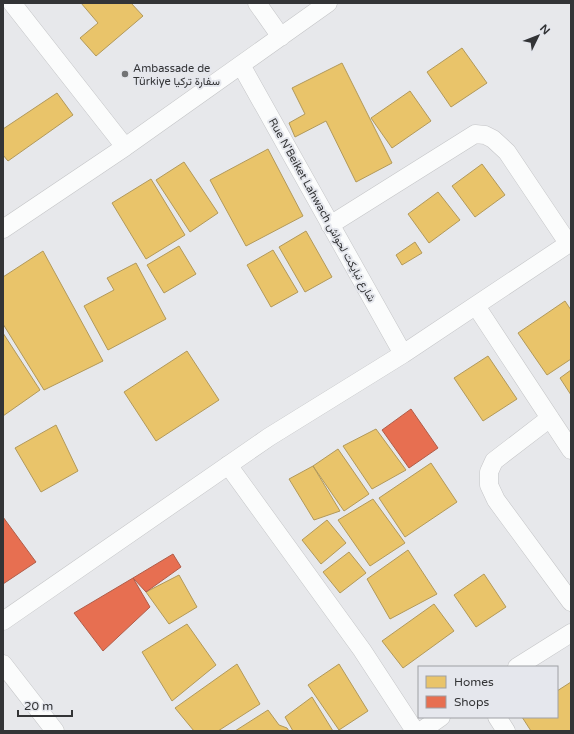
<svg xmlns="http://www.w3.org/2000/svg" width="574" height="734" viewBox="0 0 574 734" font-family="'Varela Round',Vazirmatn,sans-serif">
<rect width="100%" height="100%" fill="#e7e8eb"/>
<path fill="#e9c46a" stroke="#b2995a" d="M81,3H131L143,16L96,56L80,38L98,23Z
M462,48L487,83L451,107L427,72Z
M342,63L392,163L356,182L326,121L295,137L289,123L305,114L292,88Z
M410,91L431,121L392,148L371,118Z
M57,93L73,115L8,161L3,155V129Z
M268,149L303,216L246,246L210,180Z
M184,162L218,213L190,232L156,180Z
M482,164L505,195L475,217L452,186Z
M151,179L185,235L146,259L112,203Z
M438,192L460,220L429,243L408,214Z
M306,231L332,277L305,292L279,247Z
M415,242L422,253L402,265L396,255Z
M179,246L196,274L164,293L147,265Z
M273,250L298,292L271,307L247,265Z
M43,251L103,361L44,390L3,324V277Z
M136,263L166,319L108,350L84,306L114,290L107,278Z
M565,301L571,310V359L547,375L518,333Z
M3,333L40,390L3,416Z
M187,351L219,400L156,441L124,392Z
M488,356L517,399L483,421L454,378Z
M571,370V395L560,378Z
M56,425L78,471L41,492L15,448Z
M376,429L406,470L372,489L343,446Z
M338,449L369,494L344,511L313,466Z
M431,463L457,502L405,537L379,498Z
M313,466L340,511L314,520L289,479Z
M373,499L405,543L370,566L338,520Z
M327,520L346,543L321,564L302,540Z
M408,550L437,594L390,619L367,579Z
M349,552L366,573L340,593L323,572Z
M484,574L506,607L476,627L454,595Z
M179,575L197,607L169,624L146,592Z
M434,604L454,631L403,668L382,641Z
M187,624L216,665L172,701L142,652Z
M237,664L260,704L218,731H194L175,708Z
M339,664L368,711L339,730L308,685Z
M571,682V731H531L522,717H557V691Z
M312,697L333,731H293L285,717Z
M268,710L279,725L287,728L289,731H235Z"/>
<path fill="#e76f51" stroke="#b15d49" d="M411,409L438,448L409,468L382,430Z
M3,517L36,562L3,584Z
M173,554L181,567L146,592L133,578Z
M133,578L150,607L103,651L74,613Z"/>
<g fill="none" stroke-linecap="round" stroke-linejoin="round">
<g stroke="#c4c5c7" stroke-width="19">
<path id="minor" d="M12,3L125,147
M257,3L281,37
M241,65L403,354
M330,225L475,134L485,135L493,139L507,152L568,243
M3,229L125,147L328,3
M476,306L571,450
M550,418L494,461L489,472V485L496,500L571,602
M228,465L362,650L415,731
M3,621L269,437L403,354L571,242
M3,664L55,731
M517,667L571,633
M497,717L506,731
M421,731L441,717"/>
</g>
<use href="#minor" stroke="#fbfcfc" stroke-width="18"/>
</g>
<circle fill="#727375" stroke="#e5e7ed" stroke-width="1.5" cx="125" cy="74" r="4"/>
<g text-anchor="middle" dominant-baseline="central" stroke-width="4" stroke-linejoin="round" paint-order="stroke">
<g font-size="11" fill="#333436" stroke="#e5e7ed" text-anchor="start">
<text x="133" y="68">Ambassade de<tspan x="133" dy="13">Türkiye سفارة تركيا</tspan></text>
</g>
<g font-size="11" fill="#333436" stroke="#e5e7ed">
<text transform="translate(322 210) rotate(61)">Rue N'Beiket Lahwach شارع نبايكت لحواش</text>
</g>
</g>
<rect width="574" height="734" fill="none" stroke="#333436" stroke-width="8"/>
<rect x="418" y="666" width="140" height="52" fill="#e5e7ed" stroke="#9e9fa4"/>
<rect x="426" y="676" width="20" height="12" fill="#e9c46a" stroke="#9e9fa4"/>
<text x="454" y="686" font-size="12" fill="#333436">Homes</text>
<rect x="426" y="696" width="20" height="12" fill="#e76f51" stroke="#9e9fa4"/>
<text x="454" y="706" font-size="12" fill="#333436">Shops</text>
<g transform="translate(538 36) rotate(47)" stroke="#e5e7ed" stroke-width="3" paint-order="stroke">
<path d="M0-3L7 15L0 10L-7 15Z" fill="#333436"/>
<text y="-6" font-size="11" font-weight="bold" text-anchor="middle" fill="#333436">N</text>
</g>
<path d="M18 710v6h54v-6" fill="none" stroke="#333436" stroke-width="2"/>
<text x="24" y="710" font-size="12" fill="#333436" stroke="#e5e7ed" stroke-width="3" paint-order="stroke">20 m</text>
</svg>
